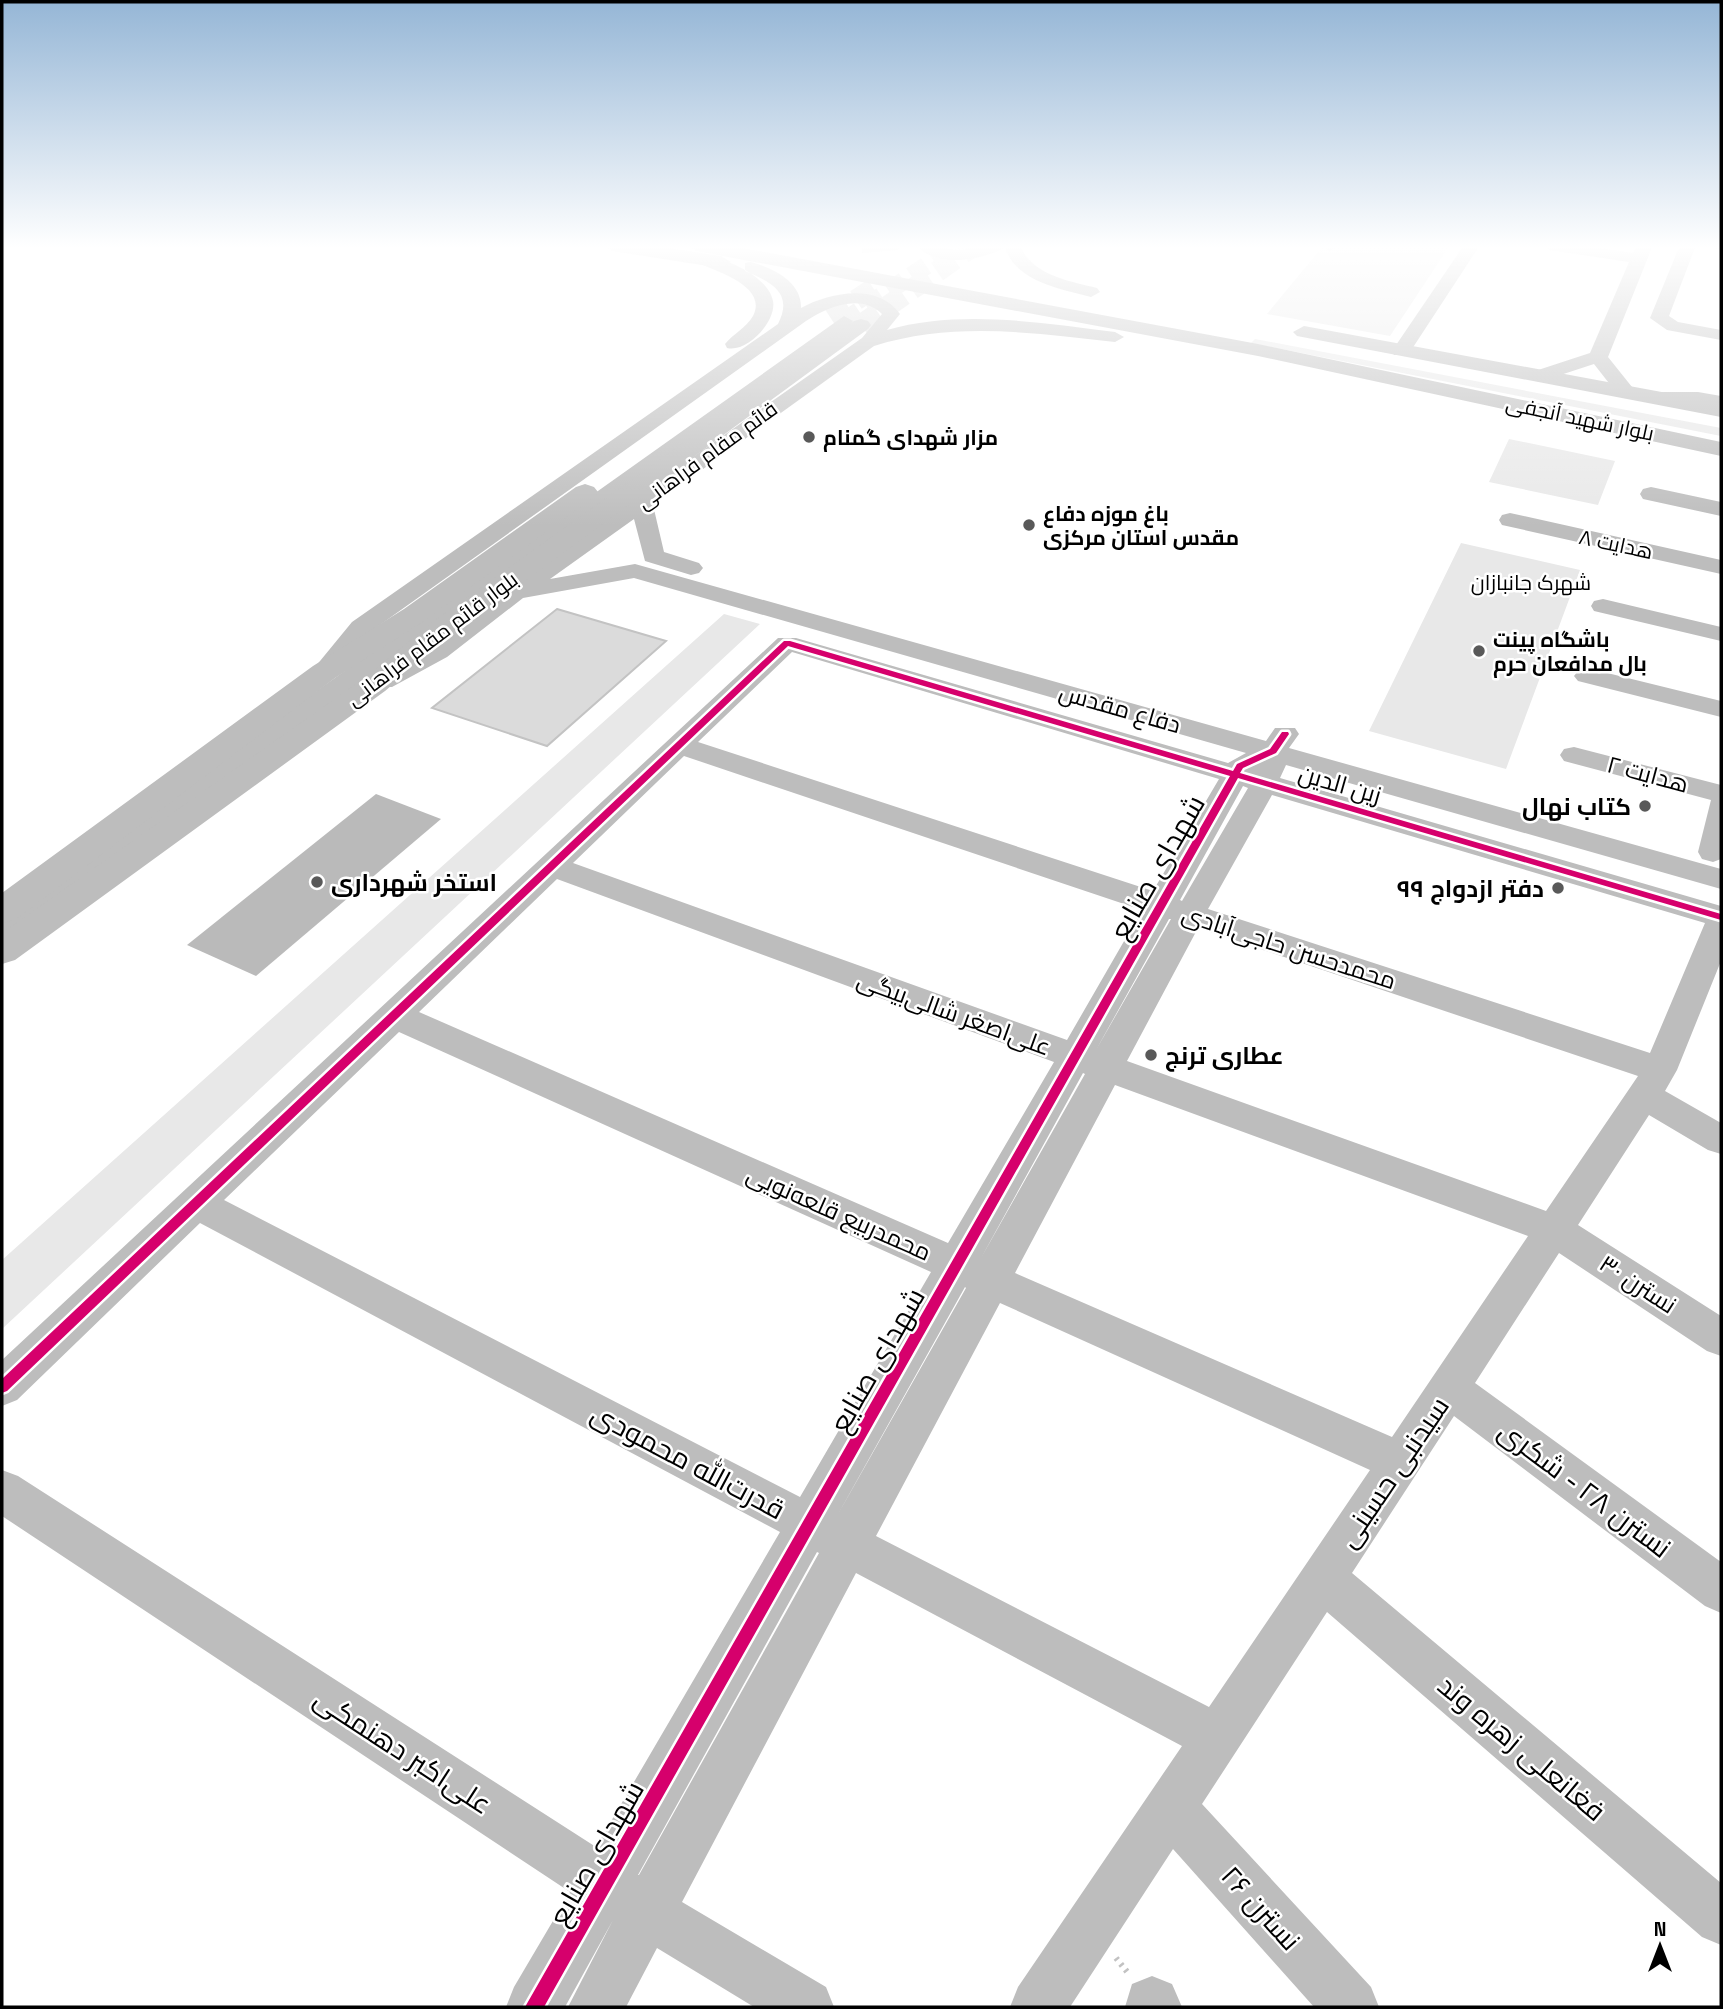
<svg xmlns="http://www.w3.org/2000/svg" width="1723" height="2009" viewBox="0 0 1723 2009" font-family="'Space Grotesk',Cairo,sans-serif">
<rect width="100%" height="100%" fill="#fff"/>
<path fill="#e8e8e8" d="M1324,245H1450L1390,336L1267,314Z
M1255,339L1721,428V436L1251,343Z
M1509,439L1615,461L1598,505L1489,482Z
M1461,543L1580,570L1506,769L1369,731Z
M724,614L760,624L2,1329V1260Z"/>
<path fill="#bababa" d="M376,794L441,819L256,976L187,945Z"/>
<path fill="#dbdbdb" stroke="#c3c3c3" stroke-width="2" d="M557,609L666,641L547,746L432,708Z"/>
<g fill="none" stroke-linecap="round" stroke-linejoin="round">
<path stroke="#d9d9d9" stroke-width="18" stroke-dasharray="18 9" stroke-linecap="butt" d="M844,321L957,245"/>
<path stroke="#d9d9d9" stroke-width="21" stroke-dasharray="21 10" stroke-linecap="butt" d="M830,317L879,285
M861,325L975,245"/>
<path stroke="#c2c2c2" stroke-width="6" stroke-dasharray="2.5 5" stroke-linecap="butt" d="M1116,1958L1128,1973"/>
<path fill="#bdbdbd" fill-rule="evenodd" d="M868,245H906L898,250L862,253V247Z
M916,245L961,250L985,245H1020C1031,275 1069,281 1097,288L1100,292L1091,297C1060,289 1017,282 1005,248C980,260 937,269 916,245Z
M1338,245L1329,251L1321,246L1322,245Z
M1464,245H1480L1408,355H1394L1392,351Z
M1541,245H1581L1633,253L1637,245H1653L1608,357L1636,392L1633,396H1619L1594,364L1539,382L1529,376L1532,372L1590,353L1629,262L1549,250Z
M1680,245H1696L1669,316L1678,322L1721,330V340L1667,330L1650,318Z
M1711,245H1721V250L1713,248Z
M706,255C728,260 768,276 773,301C777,321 747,353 727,348L725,344C733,334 746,328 753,316C768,287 719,272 700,264L698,260Z
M751,262C773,268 802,282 801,308C831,292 878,283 900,314L887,330C961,309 1041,323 1115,332L1124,337L1115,342C1034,333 954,321 874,346L653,505L664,552L699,563L703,568L699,573L691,575L645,561L634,519L550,579L635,564L1266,741L1275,728H1295L1299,734L1289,748L1721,869V889L1286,765L1280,778L1721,906V961L1677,1070L1665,1091L1721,1123V1154L1708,1150L1649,1115L1578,1225L1721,1316V1356L1707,1351L1559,1253L1475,1383L1721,1562V1613L1705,1606L1454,1416L1352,1573L1721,1883V1945L1702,1937L1327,1612L1202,1804L1371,1987L1379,2007H1314L1173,1849L1070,2007H1010L1018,1987L1182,1746L856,1573L682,1902L826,1987L834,2007H754L657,1948L626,2007H568L613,1920L565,2007H506L514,1987L570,1892L2,1516V1470L18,1476L596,1847L780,1532L200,1223L17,1400L2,1406V1360L778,638H796L1228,763L1246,753L634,578L523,598L447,657L392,687H374L370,681L374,675L429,647L508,587L862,338L882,314C861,293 827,307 806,321L370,632L333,677H315L311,672L352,622L778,324C794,293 771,282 745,271V263ZM792,652L1219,779L1153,891L698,742ZM684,756L1142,910L1067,1040L573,863ZM1243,786L1248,788L1182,901L1180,900ZM1272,795L1705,923L1650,1053L1208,909ZM557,879L1054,1062L948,1243L419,1012ZM1169,919H1171L1096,1050ZM1198,928L1638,1076L1546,1211L1127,1061ZM399,1032L931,1272L800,1497L224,1200ZM1083,1073L1085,1074L981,1258ZM1115,1085L1528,1236L1392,1437L1015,1273ZM965,1287L966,1288L837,1516ZM1000,1303L1370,1470L1209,1707L876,1536ZM817,1552L819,1553L639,1875H638Z
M844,316L853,321L850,325L80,889L19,942L2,943V922L58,875Z
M1655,392H1698L1721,396V408L1648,402L1645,398Z
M1651,487L1721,502V516L1643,499L1640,494L1643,489Z
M1510,513L1721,560V574L1502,525L1499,520L1502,515Z
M1603,599L1721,627V641L1594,611L1591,606L1594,601Z
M1587,668L1721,701V717L1578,681L1574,676L1578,671Z
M1574,747L1721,785V859L1713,862L1702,859L1698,852L1711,800L1564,761L1560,755L1564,749Z
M1152,1976L1172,1984L1182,2007H1125L1132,1984Z"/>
<path fill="#bdbdbd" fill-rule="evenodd" d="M603,245H649L721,256L731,262L721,268L612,251Z
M687,245H727L1258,344L1721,442V456L1258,356L696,251Z
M861,319L868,321L871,325L868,329L454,633L385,691L15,960L2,964V933L363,679L434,621L854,321Z
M1304,326L1721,403V417L1297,336L1293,332Z
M585,484L594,487L598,492L594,497L424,621L335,678L15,920L2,923V893L313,666L404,609L576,487Z"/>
<g stroke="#fff" stroke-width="5">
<path id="cycleway" d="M784,641H790L1233,771L1237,764L1270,749L1282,732H1288L1289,734L1276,753L1243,768L1240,773L1721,914V920L1238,778L544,2007H525L1230,776L788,646L7,1391L2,1393V1379Z"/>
</g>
<use href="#cycleway" fill="#d6006c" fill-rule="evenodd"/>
</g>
<linearGradient id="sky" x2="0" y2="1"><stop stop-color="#95b6d6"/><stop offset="0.47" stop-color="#fff"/><stop offset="1" stop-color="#fff" stop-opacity="0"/></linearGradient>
<rect width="1723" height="526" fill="url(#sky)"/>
<g fill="#595959" stroke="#fff" stroke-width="2.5">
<circle cx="809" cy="437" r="7"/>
<circle cx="1029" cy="525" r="7"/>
<circle cx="1479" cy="651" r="7"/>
<circle cx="1645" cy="806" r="7"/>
<circle cx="317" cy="882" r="7"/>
<circle cx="1558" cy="888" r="7"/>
<circle cx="1151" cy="1055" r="7"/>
</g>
<g text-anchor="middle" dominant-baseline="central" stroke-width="5" stroke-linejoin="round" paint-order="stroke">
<g font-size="21" fill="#000" stroke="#fff">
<text transform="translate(1580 418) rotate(12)">بلوار شهید آنجفی</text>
<text transform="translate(707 455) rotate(-36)">قائم مقام فراهانی</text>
<text transform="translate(1616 544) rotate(12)">هدایت ۸</text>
<text transform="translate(432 639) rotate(-37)">بلوار قائم مقام فراهانی</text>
</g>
<g font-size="21" font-weight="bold" fill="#000" stroke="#fff" text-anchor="start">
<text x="823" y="437">مزار شهدای گمنام</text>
<text x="1043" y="513">باغ موزه دفاع<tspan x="1043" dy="24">مقدس استان مرکزی</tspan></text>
<text x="1493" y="639">باشگاه پینت<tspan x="1493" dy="24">بال مدافعان حرم</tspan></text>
</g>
<g font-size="21" fill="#000" stroke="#fff">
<text x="1531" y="582">شهرک جانبازان</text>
</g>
<g font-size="24" fill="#000" stroke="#fff">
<text transform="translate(1120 708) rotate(16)">دفاع مقدس</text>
<text transform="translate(1648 774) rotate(15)">هدایت ۲</text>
<text transform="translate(1340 784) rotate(16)">زین الدین</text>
<text transform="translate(1289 947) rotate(18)">محمدحسن حاجی‌آبادی</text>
<text transform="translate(954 1013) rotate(20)">علی‌اصغر شالی‌بیگی</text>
<text transform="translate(839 1213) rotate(24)">محمدربیع قلعه‌نویی</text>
<text transform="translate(1638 1284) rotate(33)">نسترن ۳۰</text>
</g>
<g font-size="24" font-weight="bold" fill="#000" stroke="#fff" text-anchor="end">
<text x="1631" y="806">کتاب نهال</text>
<text x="331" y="882" text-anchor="start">استخر شهرداری</text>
<text x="1544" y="888">دفتر ازدواج ۹۹</text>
<text x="1165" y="1055" text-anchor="start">عطاری ترنج</text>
</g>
<g font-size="28" fill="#000" stroke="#fff">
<text transform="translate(1157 867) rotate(-60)">شهدای صنایع</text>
<text transform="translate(877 1360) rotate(-60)">شهدای صنایع</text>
<text transform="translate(688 1461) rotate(28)">قدرت‌الله محمودی</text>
<text transform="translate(1393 1472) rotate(-56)">سیدنبی حسینی</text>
<text transform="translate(1585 1489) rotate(37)">نسترن ۲۸ - شکری</text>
<text transform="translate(1522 1748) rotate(40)">فغانعلی زهره وند</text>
<text transform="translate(403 1751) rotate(33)">علی‌اکبر دهنمکی</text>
<text transform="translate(596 1853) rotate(-60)">شهدای صنایع</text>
<text transform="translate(1261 1908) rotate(48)">نسترن ۲۶</text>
</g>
</g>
<rect width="1723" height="2009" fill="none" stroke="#000000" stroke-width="7"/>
<g transform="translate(1660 1946)" stroke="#ffffff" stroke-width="5" paint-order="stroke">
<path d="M0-5L12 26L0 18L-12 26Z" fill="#000000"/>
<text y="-10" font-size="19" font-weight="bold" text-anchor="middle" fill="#000000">N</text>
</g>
</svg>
